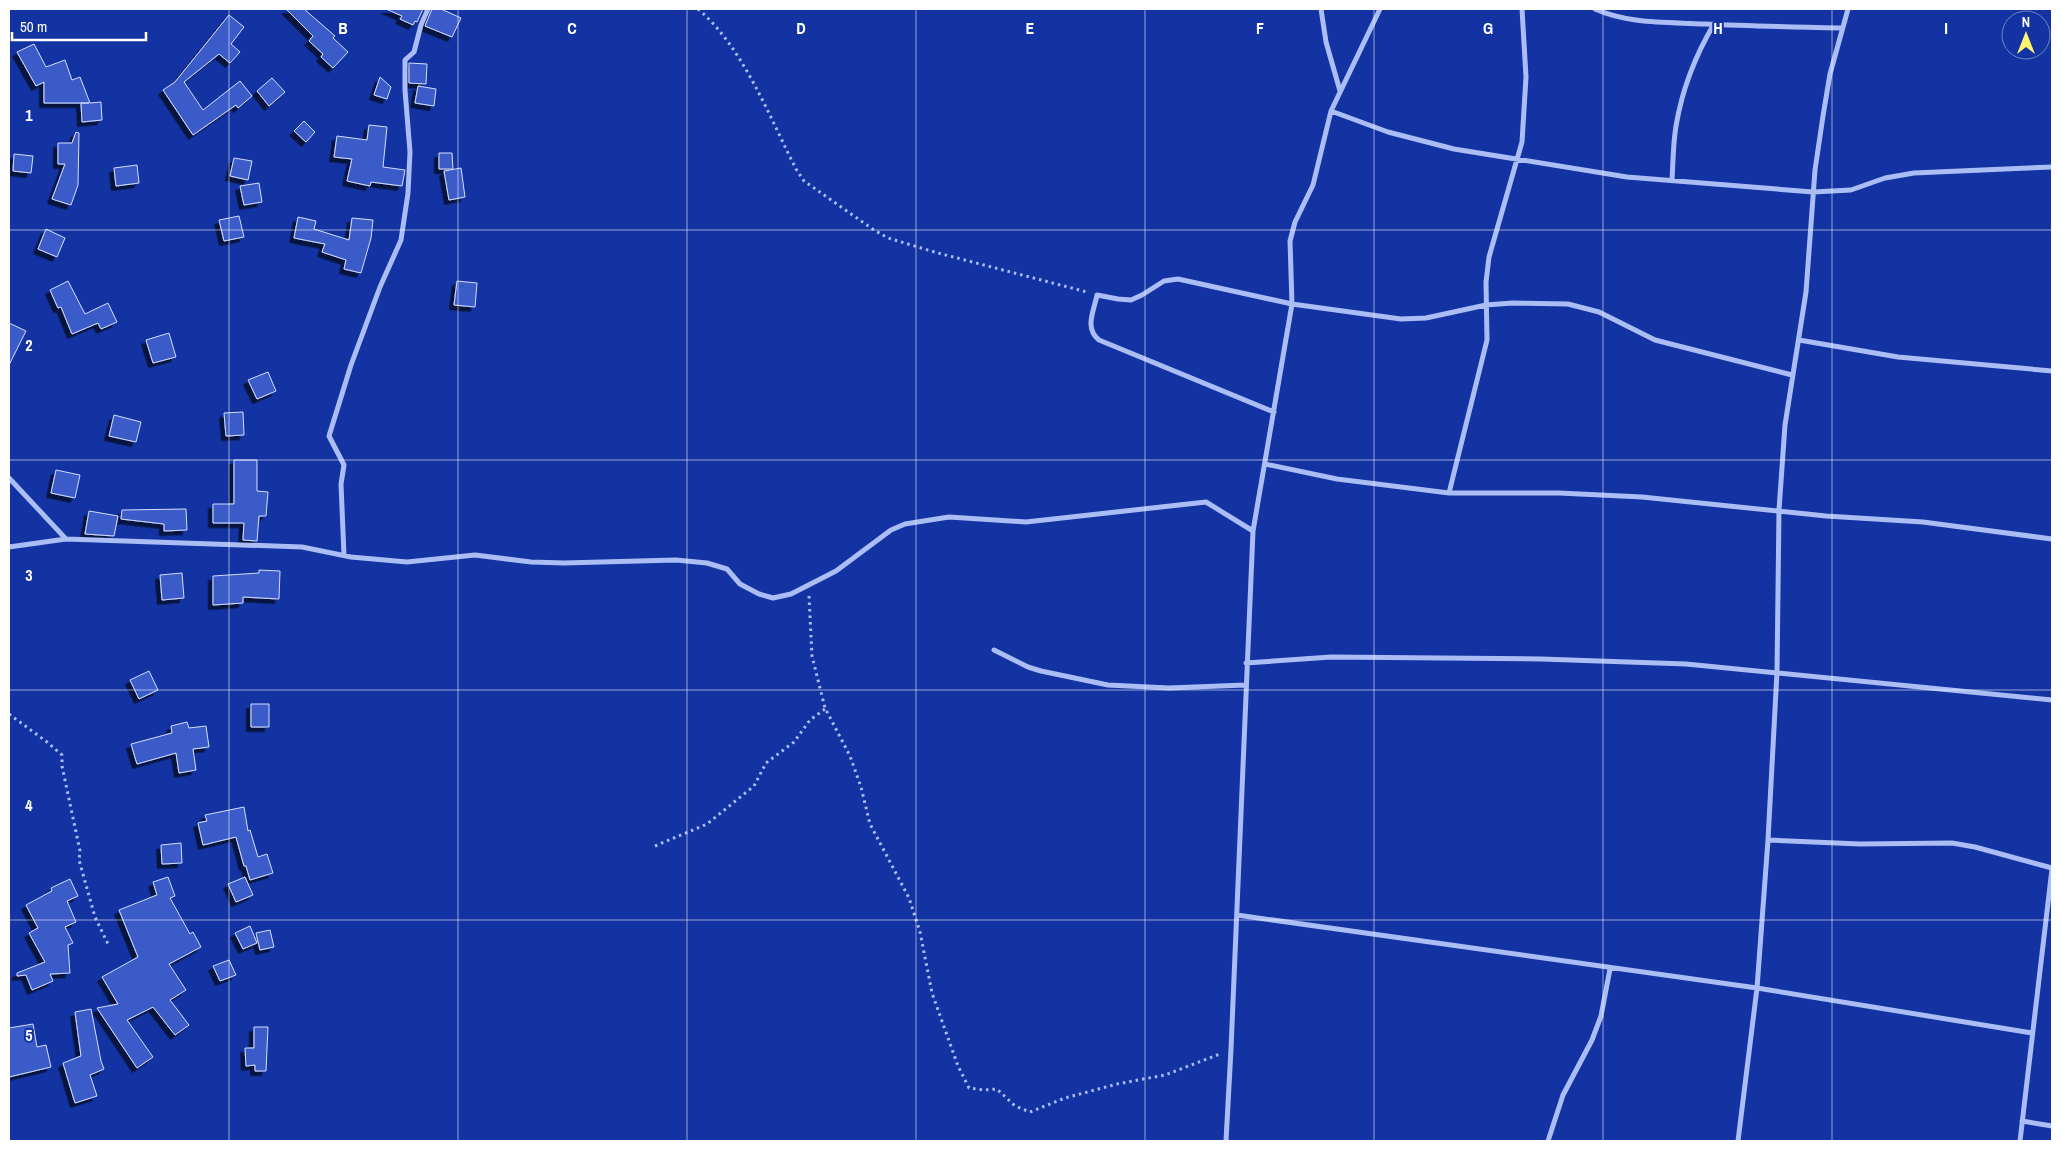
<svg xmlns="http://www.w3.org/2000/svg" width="2061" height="1150" viewBox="0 0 2061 1150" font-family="'Archivo Narrow',sans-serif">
<defs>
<filter id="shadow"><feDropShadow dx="-4.5" dy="4.5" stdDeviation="0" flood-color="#0009"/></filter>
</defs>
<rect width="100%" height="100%" fill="#1233a1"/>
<path fill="#3b5cc8" stroke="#d4defe" filter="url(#shadow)" d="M286,9H304L335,36L333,38L348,52L333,68L321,57L323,54L309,41L313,36Z
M386,9H423L417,22L415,21L413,25L400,19L402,16Z
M432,9H441L461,18L452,37L425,26Z
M229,15L244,27L231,44L240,52L230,63L219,54L184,82L203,110L240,81L252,96L238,108L236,105L193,135L163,90L175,82Z
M34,44L46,67L65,60L72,80L80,77L90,103L101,102L102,120L82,122L81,103H89H44V82L36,86L17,52Z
M409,63L427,64L426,84L409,83Z
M380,77L391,87L387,99L374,95Z
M272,78L285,92L269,106L257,91Z
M418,86L436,89L434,106L415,103Z
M304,121L315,132L306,142L294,131Z
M369,125L387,127L383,167L405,170L402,186L371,182L370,186L347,181L352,159L334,157L337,136L367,140Z
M76,132L79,133L78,185L71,205L52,199L65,164H58V143H72Z
M439,153H452L453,169H439Z
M14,154L33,156L31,173L13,171Z
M234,158L252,161L248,180L230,176Z
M137,165L139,183L116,186L114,168Z
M461,168L465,197L449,200L444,171Z
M259,183L262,202L244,205L240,186Z
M239,216L244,237L224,241L219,220Z
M298,217L316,221L314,229L349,240L352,218L373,220L371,238L361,273L344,269L346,260L322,252L325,244L294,238Z
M46,229L65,238L57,257L38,249Z
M68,281L85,314L108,303L117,322L101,329L98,323L72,334L61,307L58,308L50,290Z
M457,281L477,283L475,307L454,305Z
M9,323L26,331L9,365Z
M169,333L176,357L153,363L146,340Z
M268,372L276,391L257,399L248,380Z
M243,412L244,435L226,436L224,413Z
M114,415L141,422L136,442L109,436Z
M234,460H257V491L268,492L266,516H259L257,541L243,540L244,523H213V504H234Z
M56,470L80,475L75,498L51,493Z
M186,509L187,530L164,531V524L121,519L122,510Z
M89,511L118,516L114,536L85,534Z
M259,570L280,571L279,599L243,597V603L213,605V576L259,573Z
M182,573L184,598L162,600L160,575Z
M149,671L158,690L139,699L130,680Z
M251,704H269V727H251Z
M187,722L189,728L206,726L209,747L193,749L196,770L179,773L176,753L137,764L131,744L172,733L171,726Z
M244,807L248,831L250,830L258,857L267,854L273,873L250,880L246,866H244L236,837L203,845L198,823L207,821L205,815Z
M181,843L182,863L162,864L161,845Z
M168,877L175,896L170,898L190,934L193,932L201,947L169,964L186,990L170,1000L189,1025L175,1035L153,1007L127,1020L153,1057L137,1068L97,1008L118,1004L102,977L138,957L119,910L157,895L153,882Z
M245,877L253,895L236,902L228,884Z
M70,879L78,896L67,901L76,922L65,927L73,943L68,945L70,973L50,974L53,981L32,990L26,975L17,976V973L45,962L29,933L38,928L26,905L52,891L51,888Z
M250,926L257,943L243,949L235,933Z
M270,930L274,947L260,950L256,933Z
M229,960L236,975L220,981L213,966Z
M91,1009L101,1061L104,1069L90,1075L97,1096L75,1103L63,1063L81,1056L75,1012Z
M33,1024L37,1047L46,1045L51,1067L9,1077V1028Z
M254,1027H268L266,1071H255V1065L246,1066L245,1048H254Z"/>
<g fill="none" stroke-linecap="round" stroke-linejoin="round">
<path stroke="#abbdf5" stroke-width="3" stroke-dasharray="2.5 4" stroke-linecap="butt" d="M698,9C743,47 769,116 796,169L804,181L874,230L888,238L938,253L1087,292
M809,596L812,656L825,708L850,756L861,787L870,824L909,898L920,932L932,993L958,1066L969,1088L984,1090L997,1089L1015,1106L1030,1112L1065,1098L1117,1084L1165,1075L1220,1054
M9,714L47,742L62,755V766L80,851L79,860L95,917L109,946
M655,846L707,824L754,786L766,763L794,742L810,720L825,709"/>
<path stroke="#abbdf5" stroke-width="5" d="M1321,9L1326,42L1340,91
M1595,9C1628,24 1668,22 1704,24C1750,26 1796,27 1842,28
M1331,111L1388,132L1454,149L1627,177L1813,192L1851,190L1885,178L1914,173L2052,167
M1672,181C1673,163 1673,144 1676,126C1682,90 1695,56 1714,24
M1799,340L1898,357L2052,371
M1274,412L1099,340C1084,328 1094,311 1097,295L1118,299L1131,300L1142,295L1164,281L1178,279L1292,304L1401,319L1426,318L1486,305L1512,303L1568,304L1599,312L1655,340L1792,375
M1265,464L1337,479L1449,493H1559L1642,497L1826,516L1923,522L2052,539
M9,478L66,539
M1449,493L1487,340L1486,282L1489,257L1522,142L1526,77L1522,9
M9,547L66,539L302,547L351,557L407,562L475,555L531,562L564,563L676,560L707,563L727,569L740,584L759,594L773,598L791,594L836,571L891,530L905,524L949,517L1026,522L1206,502L1253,531
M344,555L341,484L344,465L329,436L351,365L380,287L401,240L408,193L410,152L405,90V60L414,52L421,25L428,9
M994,650L1028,667L1041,671L1108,685L1169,688L1245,685
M1246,663L1331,657L1541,659L1686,664L2052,700
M1768,840L1860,844L1952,843L1975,847L2052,868
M1237,915L1757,988L2032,1033
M2022,1121L2052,1126
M1226,1141L1231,1049L1253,531L1292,304L1290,241L1295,222L1313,185L1331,111L1380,9
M1548,1141L1563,1095L1592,1040L1601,1016L1610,969
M1738,1141L1757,988L1768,840L1777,672L1779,510L1785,425L1806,292L1815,170L1823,116L1830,74L1848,9
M2020,1141L2052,869"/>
</g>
<path fill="none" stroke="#fff" stroke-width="1" stroke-opacity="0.55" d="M229,9V1141M458,9V1141M687,9V1141M916,9V1141M1145,9V1141M1374,9V1141M1603,9V1141M1832,9V1141M9,230H2052M9,460H2052M9,690H2052M9,920H2052"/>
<g font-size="16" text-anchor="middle" font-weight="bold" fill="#fff" stroke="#1233a1" stroke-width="4" stroke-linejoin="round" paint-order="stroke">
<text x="343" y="34">B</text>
<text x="572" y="34">C</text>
<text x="801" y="34">D</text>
<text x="1030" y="34">E</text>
<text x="1260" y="34">F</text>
<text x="1488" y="34">G</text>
<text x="1718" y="34">H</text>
<text x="1946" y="34">I</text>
<text x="29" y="121">1</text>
<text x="29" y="351">2</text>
<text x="29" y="581">3</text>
<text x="29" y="811">4</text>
<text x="29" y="1041">5</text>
</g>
<rect width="2061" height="1150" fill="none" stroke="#ffffff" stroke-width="20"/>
<g transform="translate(2026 35)"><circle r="24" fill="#1233a1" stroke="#7185c7"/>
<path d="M0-4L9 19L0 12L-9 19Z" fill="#fff36f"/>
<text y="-8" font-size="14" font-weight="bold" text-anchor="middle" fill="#ffffff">N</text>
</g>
<path d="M12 32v8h134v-8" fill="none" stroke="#ffffff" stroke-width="2.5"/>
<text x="20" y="32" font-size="15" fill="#ffffff" stroke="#1233a1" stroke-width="4" paint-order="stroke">50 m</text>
</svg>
